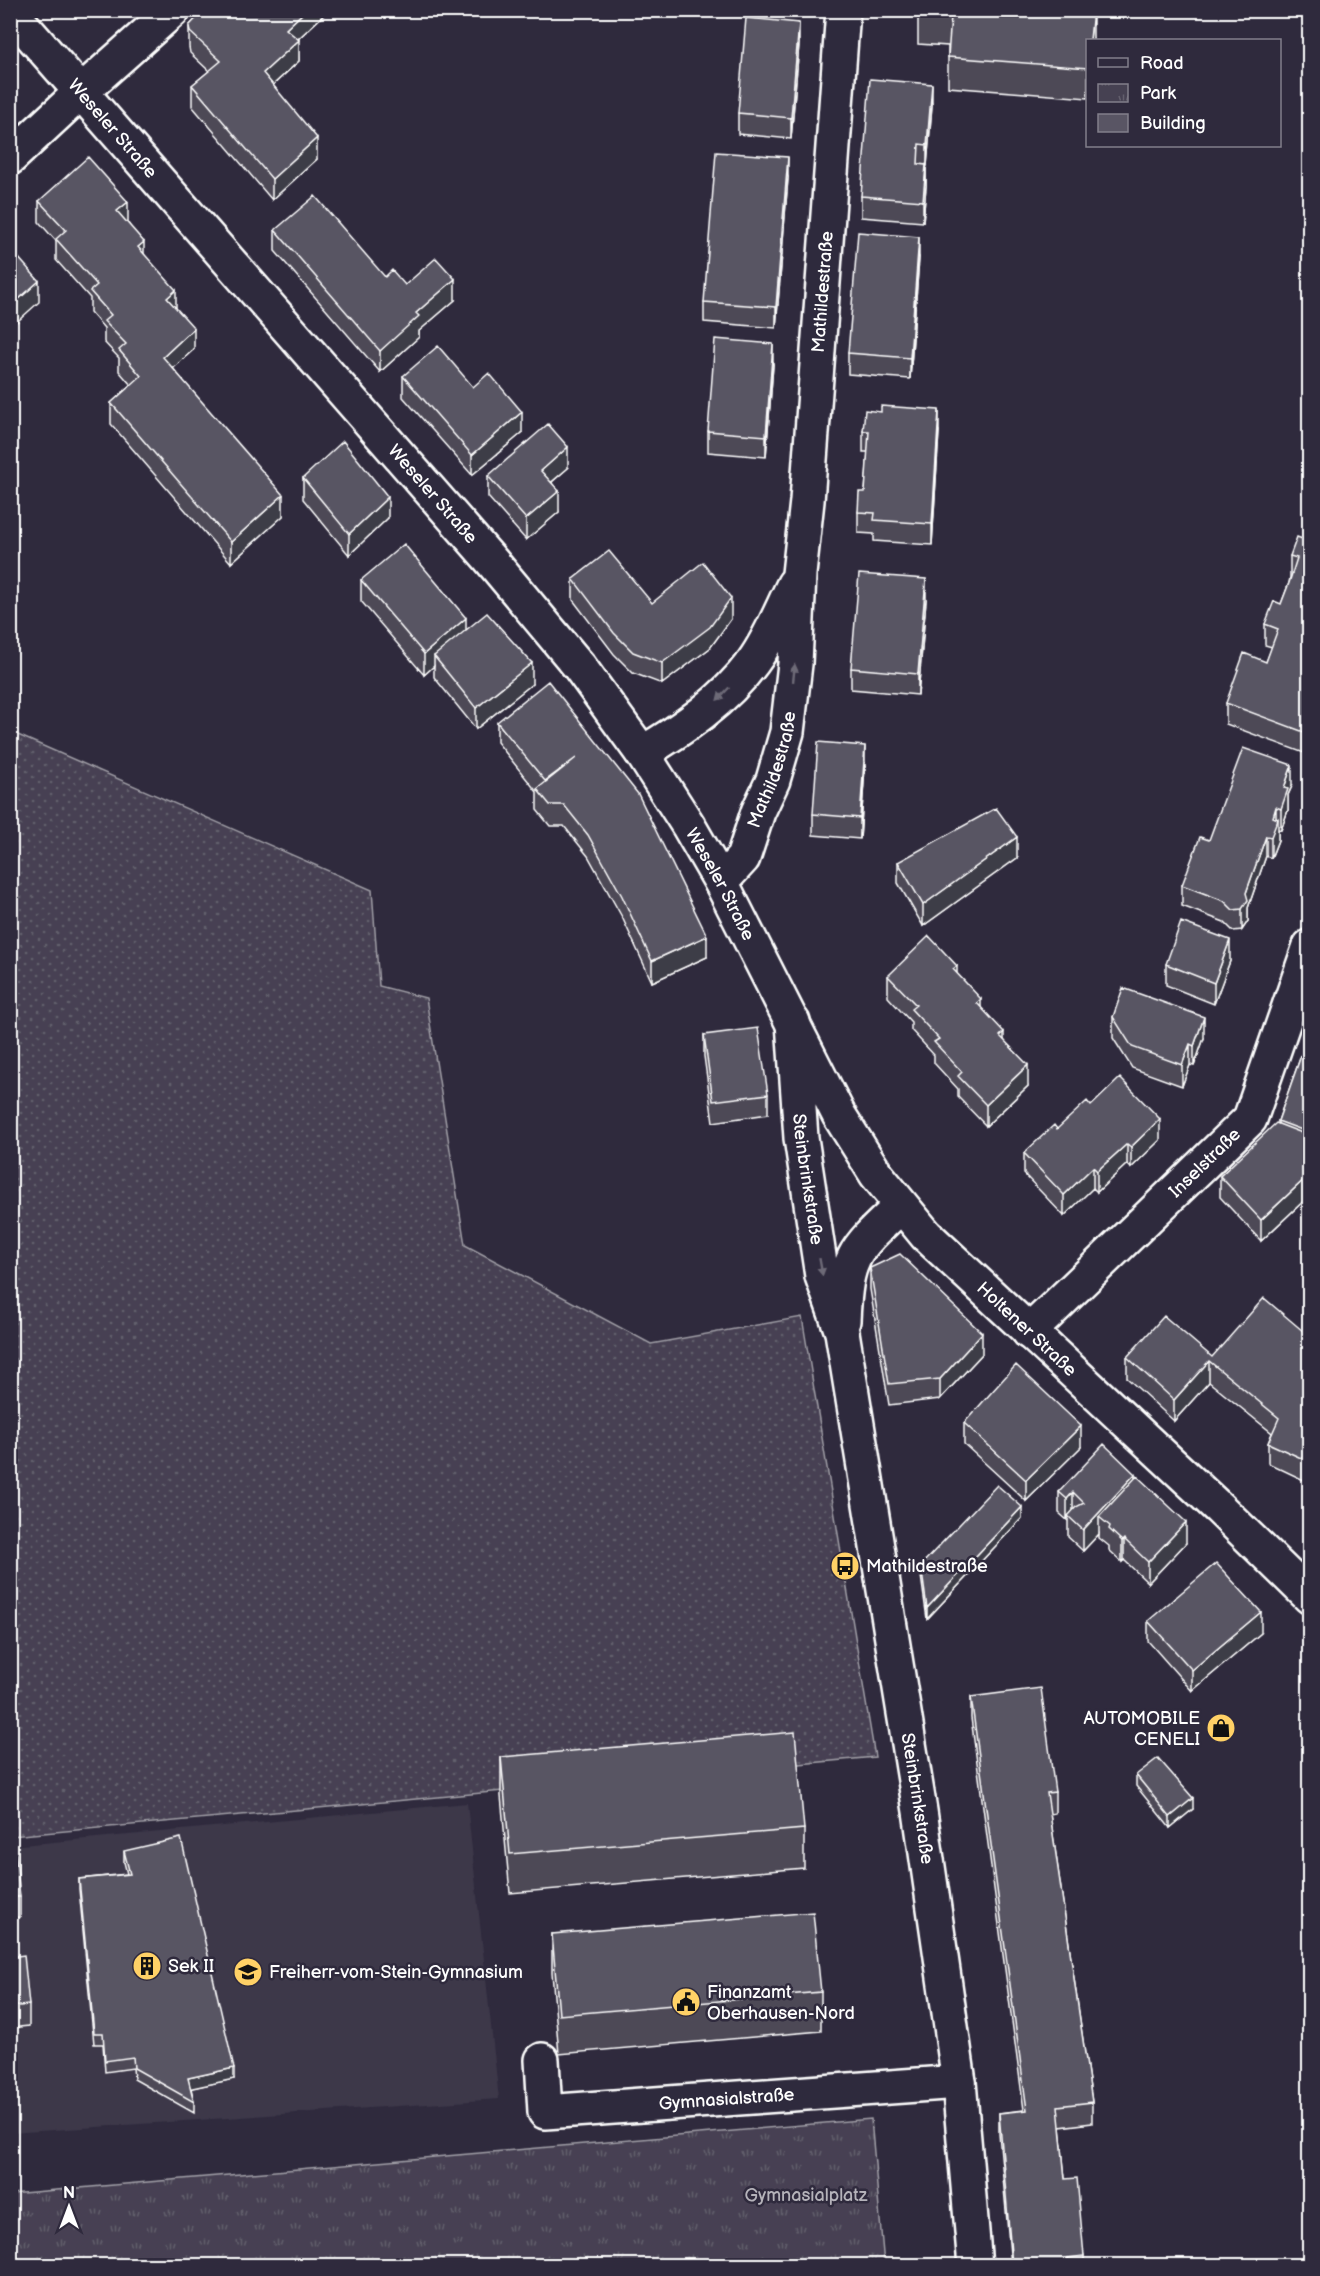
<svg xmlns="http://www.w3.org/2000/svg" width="1320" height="2276" viewBox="0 0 1320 2276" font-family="'Balsamiq Sans',sans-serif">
<defs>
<pattern id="grass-dots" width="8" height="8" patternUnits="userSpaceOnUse" patternTransform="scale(1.5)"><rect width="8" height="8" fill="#464152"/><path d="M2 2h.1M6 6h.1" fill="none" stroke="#625e6c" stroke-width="1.8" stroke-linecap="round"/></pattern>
<pattern id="park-tufts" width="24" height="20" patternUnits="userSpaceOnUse" patternTransform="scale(1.5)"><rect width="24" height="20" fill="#464152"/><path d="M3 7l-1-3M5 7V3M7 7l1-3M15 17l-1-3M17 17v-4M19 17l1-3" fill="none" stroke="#625e6c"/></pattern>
</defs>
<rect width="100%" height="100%" fill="#2f2a3d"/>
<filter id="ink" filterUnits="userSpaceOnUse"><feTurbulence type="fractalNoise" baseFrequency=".0167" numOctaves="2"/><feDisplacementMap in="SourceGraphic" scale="12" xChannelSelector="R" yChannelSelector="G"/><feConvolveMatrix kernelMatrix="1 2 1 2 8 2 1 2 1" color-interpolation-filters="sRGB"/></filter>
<g filter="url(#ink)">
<path fill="#3c3749" d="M467,1803L499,2099L11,2133V1846Z"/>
<path fill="url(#grass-dots)" stroke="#a2a0a8" stroke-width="1.5" d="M11,732L372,890L379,986L426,998L465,1245L651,1344L802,1317L875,1757L11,1836Z"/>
<path fill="url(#park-tufts)" stroke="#a2a0a8" stroke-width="1.5" d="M871,2119L884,2265H11V2194Z"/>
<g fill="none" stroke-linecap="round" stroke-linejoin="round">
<g stroke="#fff" stroke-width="38">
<g id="minor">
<path d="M10,158L82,91L173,10"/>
<path d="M642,753C683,729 724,701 753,662C770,639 781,610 794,584"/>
<path id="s1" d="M721,882L743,858L758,812L773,780L787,732L795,664L799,574L807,501L843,10"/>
<path id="s2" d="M793,1022L801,1138L822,1276L842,1332L920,1811L959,2082L975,2266"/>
<path d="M843,1321C846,1254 854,1250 901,1206"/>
<path id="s3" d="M1029,1332L1250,1119L1310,946"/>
<path id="s4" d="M542,2060L545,2112L959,2082"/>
</g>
</g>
<g stroke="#fff" stroke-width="38">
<g id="major">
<path id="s5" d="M10,11L489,558L579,666L642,753L688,825L721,882L839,1115L876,1174L926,1235L1219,1508L1310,1597"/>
</g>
</g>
<use href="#minor" stroke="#2f2a3d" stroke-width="33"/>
<use href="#major" stroke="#2f2a3d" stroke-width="33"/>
</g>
<path fill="#4d4956" stroke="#fff" stroke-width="1.5" d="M204,10H329L298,39L299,61L273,85L317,159L272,200L192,106V85L209,71L190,53L189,47V26Z
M918,10L1088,40V98L948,87V46L918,44Z
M799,44L791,139L738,134V113Z
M932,105L927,166L926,165V186L923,222L861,217V196Z
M788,178L776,328L704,322V302Z
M39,201L128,223L144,254L176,309L194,349L173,368L283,516L231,563L111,424V403L131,385L119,371V358L104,342V328L90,312V298L56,260V241L39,222Z
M275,230L405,285L455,300L419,331V337L380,372L275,251Z
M919,258L910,379L848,374V353Z
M773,365L766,457L708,452V431Z
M403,376L473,387L522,433L472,475L403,397Z
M863,431H939L932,545L874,541V534L858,533V512L865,492L868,452H863Z
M568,468L552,482L559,512L526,540L488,497V476Z
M303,478L388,518L349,555L303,499Z
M1308,541L1304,753L1226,724V703L1266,662L1272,647L1265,645V624L1281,604L1289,583L1290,577V556Z
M573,579L652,603L731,619L710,648L662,684L633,673L614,654L573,600Z
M361,580L466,630L532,684L476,729L434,677V666L424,675L361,601Z
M926,600L918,695L851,689V668Z
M497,722L707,957L652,982L622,917L588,856L564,826H550L537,810V792L497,742Z
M865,767L860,839L813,835V814Z
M1292,786L1288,795V810L1281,830L1278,829V840L1271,858L1266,856L1248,908V921L1242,930L1233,931L1224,922L1182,906V885L1209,840Z
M1017,858L923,926L898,883V862Z
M1230,961L1214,1004L1166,985V964Z
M957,974L1004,1040L1028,1086L986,1126L958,1097V1089L934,1063V1055L911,1030V1022L888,997V976Z
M1113,1017L1204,1038L1194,1066L1190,1065L1182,1086L1132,1068L1113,1038Z
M1310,1030V1195L1261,1241L1220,1197V1176L1278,1124V1121Z
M704,1035L768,1094V1114L713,1122L704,1056Z
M1091,1106L1160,1140L1131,1168L1127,1164L1097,1192L1093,1188L1064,1216L1024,1174V1153Z
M870,1268L982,1354L940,1399L889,1405L870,1289Z
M1310,1337V1483L1268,1463V1443L1272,1433L1209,1382L1174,1421L1127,1378V1357H1212Z
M964,1423L1081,1447L1026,1501L964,1444Z
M1135,1478L1186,1543L1148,1583L1124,1560L1122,1562L1109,1550V1546L1099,1538V1534L1083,1551L1068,1537V1518L1067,1520L1059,1513V1492Z
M1022,1518L927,1619L921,1576V1565Z
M1148,1621L1261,1633L1192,1691L1148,1641Z
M971,1697L1055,1792V1813L1050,1814L1092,2102V2123L1060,2127L1065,2179L1084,2256V2265H1011L999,2134V2113L1024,2110L971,1718Z
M501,1757L804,1829V1868L510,1893L501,1796Z
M1136,1775L1193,1809L1170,1828L1136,1786Z
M10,1848L20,1897V1917L10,1918Z
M124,1851L234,2079L191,2088L194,2102V2113L134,2079L133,2068L105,2072L103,2044H94L79,1889V1879L127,1874L124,1862Z
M552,1934L821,1992V2031L559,2054L552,1973Z
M10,1957L29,2005V2026L10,2028Z"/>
<path fill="#3e3c46" stroke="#fff" stroke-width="1.5" d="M306,10H329L286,50V29Z
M1093,10V40H1090Z
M799,23V44L791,139V118Z
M299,40V61L263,94V73Z
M932,84V105L927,166V145Z
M15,88V109L10,112V92Z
M317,138V159L272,200V179Z
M788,157V178L776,328V307Z
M926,165V186L923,222V201Z
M128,202V223L117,232V211Z
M919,237V258L910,379V358Z
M144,242V263L138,247Z
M455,279V300L419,331V337L380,372V351L416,313Z
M39,281V302L10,328V307Z
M176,290V311L167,298Z
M194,328V349L163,378V357Z
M773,344V365L766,457V436Z
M939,410V431L932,545V524Z
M522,412V433L472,475V455Z
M568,447V468L541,491V471Z
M559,491V512L526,540V519Z
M283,495V516L231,563V542Z
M388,497V518L349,555V534Z
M926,579V600L918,695V674Z
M731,598V619L710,648L662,684V663Z
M466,618V639L434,656V666L424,675V654Z
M532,663V684L476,729V708Z
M1310,718V739L1304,753V732Z
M865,746V767L860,839V818Z
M1292,765V786L1288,795V810L1281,830V809L1284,788Z
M1276,807V822L1278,819V840L1271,858V837L1273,817Z
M1266,836V856L1248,908V921L1242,930V909L1246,893Z
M1017,837V858L923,926V905Z
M707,936V957L652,982V961Z
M1230,940V961L1214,1004V983Z
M957,966V986L953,969Z
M981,999V1020L977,1003Z
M1204,1017V1038L1194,1066V1046Z
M1004,1032V1053L1000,1036Z
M1190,1044V1065L1182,1086V1065Z
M1028,1065V1086L986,1126V1105Z
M1160,1119V1140L1131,1168V1147Z
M1127,1144V1164L1097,1192V1171Z
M1093,1167V1188L1064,1216V1195Z
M1310,1174V1195L1261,1241V1220Z
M982,1333V1354L940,1399V1379Z
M1209,1361V1382L1174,1421V1400Z
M1081,1426V1447L1026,1501V1480Z
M1135,1474V1495L1099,1517V1534L1083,1551V1530Z
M1073,1492V1513L1068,1516V1518L1067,1520V1499Z
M1022,1507V1518L927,1619V1608Z
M1186,1522V1543L1148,1583V1562Z
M1124,1539V1560L1122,1562V1541Z
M1261,1612V1633L1192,1691V1670Z
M1193,1798V1809L1170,1828V1817Z
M234,2068V2079L188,2089V2078Z"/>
<path fill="#595564" stroke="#fff" stroke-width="1.5" d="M204,10H306L286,29L299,40L263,73L317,138L272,179L192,85L221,61L190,32L189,26Z
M918,10H1093L1090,40H1088V68L948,57L951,16L918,13Z
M746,18L799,23L791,118L738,113Z
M10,65L13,68L15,88L10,92Z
M870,79L932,84L927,145L919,144L918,164L926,165L923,201L861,196Z
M716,152L788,157L776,307L704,302Z
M88,157L128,202L117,211L144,242L138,247L176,290L167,298L194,328L163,357L283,495L231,542L111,403L141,376L119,350L126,344L104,321L111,315L90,291L97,285L56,239L66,230L39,201Z
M315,196L385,277L392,270L405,285L436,258L455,279L416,313L419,316L380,351L275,230Z
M858,232L919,237L910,358L848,353Z
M10,248L39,281L10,307Z
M715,339L773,344L766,436L708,431Z
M438,346L473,387L489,373L522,412L472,455L403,376Z
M881,406L939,410L932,524L874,520L875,513L858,512L859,492H865L869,431H863L865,410L881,412Z
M548,424L568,447L541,471L559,491L526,519L488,476Z
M343,441L388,497L349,534L303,478Z
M1310,535V718L1304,732L1226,703L1244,653L1266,662L1278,629L1265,624L1274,601L1281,604L1289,583L1297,558L1290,556L1297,537L1308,541Z
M404,544L466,618L424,654L361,580Z
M609,551L652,603L703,562L731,598L710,627L662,663L633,652L614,633L573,579Z
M859,574L926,579L918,674L851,668Z
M487,613L532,663L476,708L434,656Z
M548,681L638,794L707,936L652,961L622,896L588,835L564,805H550L537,789L576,758L545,781L497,722Z
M818,742L865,746L860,818L813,814Z
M1243,748L1292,765L1284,788L1288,789L1281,809L1276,807L1273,817L1278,819L1271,837L1266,836L1246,893L1248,900L1242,909L1233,910L1224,901L1182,885L1200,837L1209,840Z
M996,808L1017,837L923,905L898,862Z
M1181,922L1230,940L1214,983L1166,964Z
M929,936L957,966L953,969L981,999L977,1003L1004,1032L1000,1036L1028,1065L986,1105L958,1076L962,1072L934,1042L939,1039L911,1009L916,1005L888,976Z
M1123,988L1204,1017L1194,1046L1190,1044L1182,1065L1132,1047L1113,1017Z
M758,1028L768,1094L713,1101L704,1035Z
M1310,1030V1133L1278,1121Z
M1120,1078L1160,1119L1131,1147L1127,1144L1097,1171L1093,1167L1064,1195L1024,1153L1054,1125L1057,1129L1087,1101L1091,1106Z
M1276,1123L1310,1136V1174L1261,1220L1220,1176Z
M900,1254L982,1333L940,1379L889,1384L870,1268Z
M1264,1298L1310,1337V1462L1268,1443L1279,1418L1209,1361L1174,1400L1127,1357L1164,1316L1212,1357Z
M1016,1365L1081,1426L1026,1480L964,1423Z
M1104,1444L1135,1474L1083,1530L1068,1516L1076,1507L1084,1503L1073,1492L1067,1499L1059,1492Z
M1137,1476L1186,1522L1148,1562L1124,1539L1122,1541L1109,1529L1110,1526L1099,1517Z
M997,1485L1022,1507L927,1608L921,1565Z
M1216,1563L1261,1612L1192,1670L1148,1621Z
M1041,1688L1055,1792L1047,1793L1092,2102L1058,2106L1065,2179L1077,2178L1084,2256L1068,2258L1069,2265H1012L999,2113L1027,2110L971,1697Z
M795,1732L804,1829L510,1854L501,1757Z
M1158,1758L1193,1798L1170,1817L1136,1775Z
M181,1838L234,2068L188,2078L194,2102L134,2068L133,2057L105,2061L103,2033H94L79,1879L130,1874L124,1851Z
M15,1847L20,1897H10V1848Z
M813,1912L821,1992L559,2015L552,1934Z
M24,1955L29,2005L10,2007V1957Z"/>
<defs><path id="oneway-solid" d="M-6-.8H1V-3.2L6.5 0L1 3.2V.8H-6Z" transform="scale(1.5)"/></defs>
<g fill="#6d6a77">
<use href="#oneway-solid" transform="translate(794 673) rotate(-84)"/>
<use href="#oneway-solid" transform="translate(723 694) rotate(134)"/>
<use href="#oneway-solid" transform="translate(821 1267) rotate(80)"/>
</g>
</g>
<defs>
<g id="bus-disc" transform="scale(1.5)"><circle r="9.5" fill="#ffd166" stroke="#2f2a3d"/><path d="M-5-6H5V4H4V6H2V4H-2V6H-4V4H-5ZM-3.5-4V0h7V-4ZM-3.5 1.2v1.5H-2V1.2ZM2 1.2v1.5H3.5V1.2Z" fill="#111"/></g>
<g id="shop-disc" transform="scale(1.5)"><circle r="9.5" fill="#ffd166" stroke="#2f2a3d"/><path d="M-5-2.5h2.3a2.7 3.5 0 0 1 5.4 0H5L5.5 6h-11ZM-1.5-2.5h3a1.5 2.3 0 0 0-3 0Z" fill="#111"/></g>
<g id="building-disc" transform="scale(1.5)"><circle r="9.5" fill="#ffd166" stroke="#2f2a3d"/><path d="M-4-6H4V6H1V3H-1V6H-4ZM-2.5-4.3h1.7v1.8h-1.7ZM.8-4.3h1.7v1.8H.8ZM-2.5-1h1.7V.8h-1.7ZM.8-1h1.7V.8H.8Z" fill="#111"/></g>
<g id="school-disc" transform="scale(1.5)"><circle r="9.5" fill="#ffd166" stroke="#2f2a3d"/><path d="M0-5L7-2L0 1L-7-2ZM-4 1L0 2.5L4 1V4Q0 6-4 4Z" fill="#111"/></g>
<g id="civic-disc" transform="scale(1.5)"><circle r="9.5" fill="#ffd166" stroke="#2f2a3d"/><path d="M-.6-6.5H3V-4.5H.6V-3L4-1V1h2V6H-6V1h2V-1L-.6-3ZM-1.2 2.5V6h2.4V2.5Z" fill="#111"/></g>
</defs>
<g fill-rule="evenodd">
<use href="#bus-disc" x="845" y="1566"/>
<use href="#shop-disc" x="1221" y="1728"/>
<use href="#building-disc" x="147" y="1966"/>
<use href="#school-disc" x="248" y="1972"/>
<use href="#civic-disc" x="686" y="2002"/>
</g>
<g text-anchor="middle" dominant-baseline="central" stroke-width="5" stroke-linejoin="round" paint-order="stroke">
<g font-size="18" fill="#fff" stroke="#2f2a3d">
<text stroke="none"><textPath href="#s5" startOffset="156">Weseler Straße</textPath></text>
<text stroke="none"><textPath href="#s1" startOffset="608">Mathildestraße</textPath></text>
<text stroke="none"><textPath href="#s5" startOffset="642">Weseler Straße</textPath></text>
<text stroke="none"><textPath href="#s1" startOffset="126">Mathildestraße</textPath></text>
<text stroke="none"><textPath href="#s5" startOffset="1128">Weseler Straße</textPath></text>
<text stroke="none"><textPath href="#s3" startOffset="244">Inselstraße</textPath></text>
<text stroke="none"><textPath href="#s2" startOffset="158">Steinbrinkstraße</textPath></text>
<text stroke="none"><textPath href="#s5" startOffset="1674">Holtener Straße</textPath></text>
<text stroke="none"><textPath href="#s2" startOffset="788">Steinbrinkstraße</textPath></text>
<text stroke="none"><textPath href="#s4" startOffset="234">Gymnasialstraße</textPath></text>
</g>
<g font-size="18" fill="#fff" stroke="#2f2a3d" text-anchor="start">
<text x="866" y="1566">Mathildestraße</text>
<text x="1200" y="1718" text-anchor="end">AUTOMOBILE<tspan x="1200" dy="21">CENELI</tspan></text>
<text x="168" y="1966">Sek II</text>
<text x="269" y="1972">Freiherr-vom-Stein-Gymnasium</text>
<text x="707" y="1992">Finanzamt<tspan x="707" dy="21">Oberhausen-Nord</tspan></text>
</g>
<g font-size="18" fill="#b5b3ba" stroke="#2f2a3d">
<text x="806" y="2195">Gymnasialplatz</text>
</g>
</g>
<rect width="1320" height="2276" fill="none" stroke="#2f2a3d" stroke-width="36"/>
<rect x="18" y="18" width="1284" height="2240" fill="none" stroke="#fff" stroke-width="2" filter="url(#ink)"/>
<rect x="1086" y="39" width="195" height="108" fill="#2f2a3d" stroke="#827f8b" stroke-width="1.5"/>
<rect x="1098" y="58" width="30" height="9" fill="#2f2a3d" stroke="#827f8b" stroke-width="1.5"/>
<text x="1140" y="69" font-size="18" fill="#ffffff">Road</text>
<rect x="1098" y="84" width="30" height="18" fill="url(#park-tufts)" stroke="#827f8b" stroke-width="1.5"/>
<text x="1140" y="99" font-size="18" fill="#ffffff">Park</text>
<rect x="1098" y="114" width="30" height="18" fill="#595564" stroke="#827f8b" stroke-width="1.5"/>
<text x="1140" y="129" font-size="18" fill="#ffffff">Building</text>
<g transform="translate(69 2207)" stroke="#2f2a3d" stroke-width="4.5" paint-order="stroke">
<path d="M0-4.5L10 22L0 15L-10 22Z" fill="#ffffff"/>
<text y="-9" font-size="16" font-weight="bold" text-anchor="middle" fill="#ffffff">N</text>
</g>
</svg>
